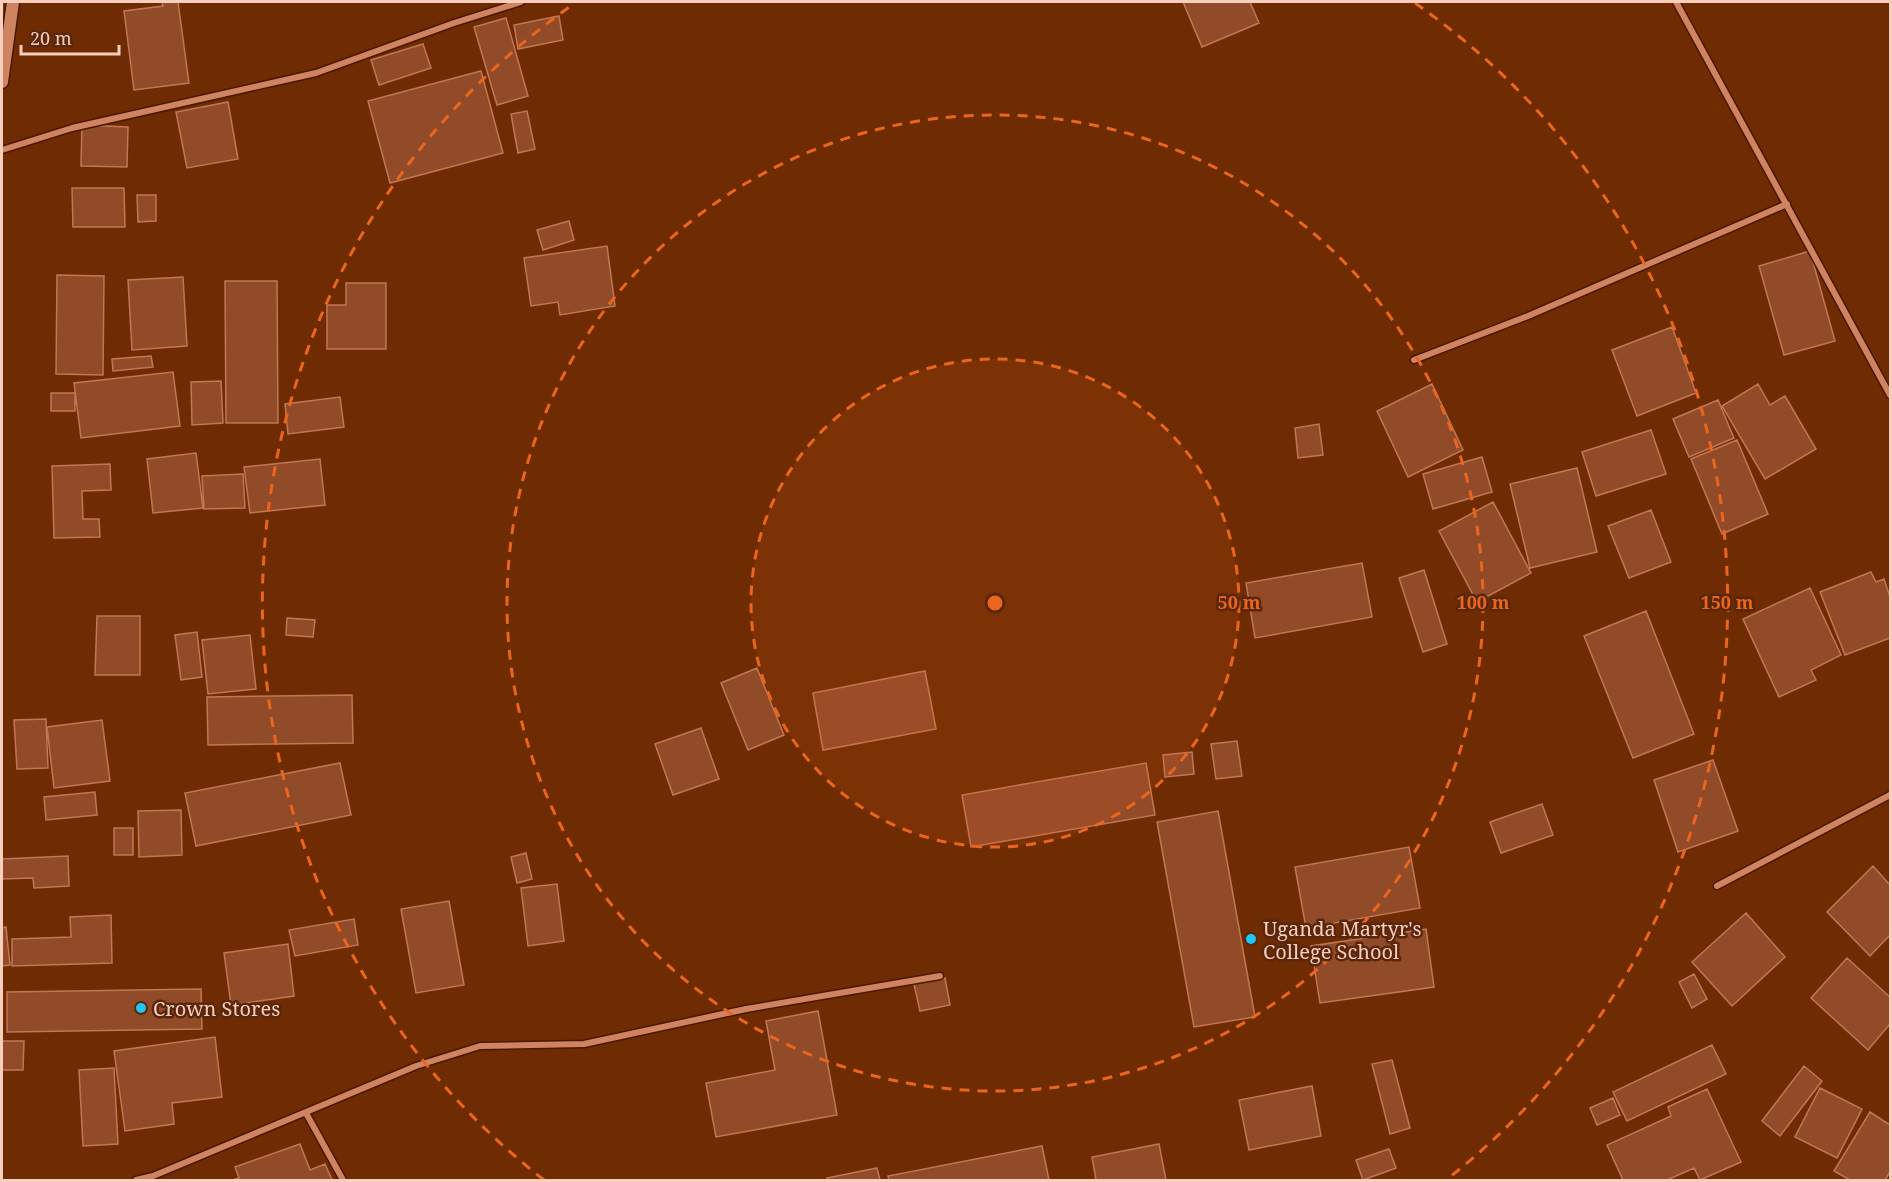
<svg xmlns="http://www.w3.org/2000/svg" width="1892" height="1182" viewBox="0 0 1892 1182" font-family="'Noto Serif',serif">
<rect width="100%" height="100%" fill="#6f2c03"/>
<path fill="#924b29" stroke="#c17754" stroke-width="1.5" d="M162,2H178L189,83L134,90L124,11L163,6Z
M1183,2H1250L1259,23L1202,47Z
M559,16L563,40L518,49L514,25Z
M506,18L528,96L497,105L474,27Z
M423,44L431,68L379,85L371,60Z
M481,71L503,153L390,183L368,101Z
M228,102L238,159L187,168L176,112Z
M527,111L535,149L518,153L511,114Z
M82,125L128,127L127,167L81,166Z
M72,188H124L125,227H73Z
M137,195H156V221L138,222Z
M569,221L574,240L543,250L537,230Z
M607,246L615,306L560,315L558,302L531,306L524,258Z
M1810,251L1835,341L1784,355L1759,266Z
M57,275L104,276L103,375L56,374Z
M183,277L187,346L132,350L128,280Z
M225,281H277L278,423H226Z
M346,283H386V349H327V305H346Z
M1672,327L1696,393L1637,416L1612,350Z
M151,356L153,367L113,371L112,359Z
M173,372L180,426L81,438L74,383Z
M221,381L223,423L192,425L191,382Z
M1432,384L1463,450L1408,477L1377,411Z
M1758,384L1770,405L1785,396L1816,449L1765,479L1722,406Z
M51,393H75V411H51Z
M340,397L344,427L288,434L285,404Z
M1718,400L1734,438L1689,457L1673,419Z
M1319,424L1323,455L1298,458L1295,428Z
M1651,430L1666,474L1596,496L1582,452Z
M1737,440L1768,514L1722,534L1691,459Z
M196,453L203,508L153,513L147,459Z
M1482,457L1492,492L1433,509L1423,474Z
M320,459L325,505L250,513L244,467Z
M110,464L111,490L82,491L83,519H99L100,537L54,538L52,466Z
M1577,468L1597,552L1530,568L1510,484Z
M243,474L245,508L204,509L202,476Z
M1493,502L1531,573L1477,602L1439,531Z
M1651,510L1671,562L1629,578L1608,526Z
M1362,563L1372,617L1255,638L1246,583Z
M1424,570L1447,644L1423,652L1399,578Z
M1871,572L1876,582L1884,579L1890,597V638L1845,655L1820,592Z
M1810,588L1841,655L1811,670L1816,680L1779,697L1743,619Z
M1646,611L1694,734L1633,758L1584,636Z
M97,616H140V675H95Z
M287,618L315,620L313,637L286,635Z
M197,632L202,677L181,680L175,635Z
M250,635L256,689L208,694L202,640Z
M757,668L784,735L748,750L721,683Z
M925,671L936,729L823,750L813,693Z
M352,695L353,743L208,745L207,697Z
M46,719L48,768L17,769L14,720Z
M102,720L110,781L54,788L47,727Z
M701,728L719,779L673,795L655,744Z
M1237,741L1242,776L1216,779L1211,744Z
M1192,752L1194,774L1165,777L1163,755Z
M1713,760L1738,831L1678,852L1654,780Z
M340,763L351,815L196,846L185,793Z
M1146,763L1155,815L971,847L962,795Z
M95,792L97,815L46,820L44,797Z
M1542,804L1553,835L1501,853L1490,822Z
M181,810L182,855L139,857L138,811Z
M1218,811L1255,1017L1194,1027L1157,822Z
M114,828H133V855H114Z
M1409,847L1420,908L1306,928L1295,867Z
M526,853L532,879L517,883L511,857Z
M68,856L69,886L34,888L33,878L2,879V859Z
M1873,866L1890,885V935L1870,956L1827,912Z
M557,884L564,941L528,946L521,888Z
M449,901L464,985L416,993L401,909Z
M1746,913L1785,957L1732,1006L1692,962Z
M111,915L112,963L12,966V939L71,937L70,917Z
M354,919L358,945L295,956L289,930Z
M6,927L10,965L2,966V928Z
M1426,929L1434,987L1320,1003L1311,946Z
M288,944L294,996L231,1005L224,953Z
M1847,958L1890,997V1024L1868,1050L1811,998Z
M1694,974L1707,999L1692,1008L1679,982Z
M945,978L950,1005L920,1011L914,984Z
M201,989L202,1029L7,1032V992Z
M818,1011L837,1115L716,1137L706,1083L775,1070L766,1021Z
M215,1037L222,1097L172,1103L174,1124L125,1131L114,1051Z
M2,1041H24L23,1070H2Z
M1712,1045L1726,1074L1627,1121L1613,1092Z
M1392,1060L1410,1128L1390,1134L1372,1064Z
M1804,1066L1822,1081L1780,1136L1762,1121Z
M114,1068L118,1144L83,1146L79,1070Z
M1312,1086L1321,1136L1249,1150L1239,1100Z
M1820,1088L1862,1109L1837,1158L1795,1137Z
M1707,1089L1741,1162L1700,1180L1694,1168L1667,1180H1623L1607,1145L1671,1116L1668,1107Z
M1613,1098L1620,1115L1597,1125L1590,1108Z
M1870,1112L1890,1125V1172L1885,1180H1850L1834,1171Z
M300,1144L310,1170L325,1164L332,1180H232L239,1178L235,1167Z
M1159,1144L1166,1180H1096L1092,1157Z
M1042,1146L1049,1180H889L888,1176Z
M1389,1149L1396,1168L1363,1180L1356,1160Z
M877,1168L880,1180H828L827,1178Z"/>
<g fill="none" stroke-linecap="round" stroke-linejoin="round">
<g stroke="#491700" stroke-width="9">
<path id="street" d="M1676,2L1890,395
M2,150L72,128L316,73L454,23L521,2
M1414,360L1528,316L1787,204
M1717,886L1890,795
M306,1113L343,1180
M136,1180L153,1176L416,1066L480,1046L584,1044L746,1009L940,976"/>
</g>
<g stroke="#491700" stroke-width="15">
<path id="secondary" d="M2,82L13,2"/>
</g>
<use href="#street" stroke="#cf8360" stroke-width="6"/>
<use href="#secondary" stroke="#cf8360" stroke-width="12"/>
</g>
<circle cx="995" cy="603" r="244" fill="#ea651e" fill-opacity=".12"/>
<g fill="none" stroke="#ea651e" stroke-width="3" stroke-dasharray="10 8">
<circle cx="995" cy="603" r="244"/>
<circle cx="995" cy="603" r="488"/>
<path d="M544 1180A732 732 0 0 1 575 3M1415 3A732 732 0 0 1 1446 1180"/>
</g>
<g fill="#1dc9fc" stroke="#5b270c" stroke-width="2">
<circle cx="1251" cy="939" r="6"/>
<circle cx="141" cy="1008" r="6"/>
</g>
<g text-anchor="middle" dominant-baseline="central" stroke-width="5" stroke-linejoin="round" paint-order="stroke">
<g font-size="20" fill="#f8cebc" stroke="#5b270c" text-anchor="start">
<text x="1263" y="928">Uganda Martyr's<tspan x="1263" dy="23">College School</tspan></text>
<text x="153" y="1008">Crown Stores</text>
</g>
</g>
<circle cx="995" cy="603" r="9" fill="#ea651e" stroke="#5b270c" stroke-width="3"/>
<g font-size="18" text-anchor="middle" font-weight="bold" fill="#ea651e" stroke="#5b270c" stroke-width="5" stroke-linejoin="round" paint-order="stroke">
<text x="1239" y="609">50 m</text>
<text x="1483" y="609">100 m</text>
<text x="1727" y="609">150 m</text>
</g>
<rect width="1892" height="1182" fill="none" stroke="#f8cebc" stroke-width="6"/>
<path d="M21 45v9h98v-9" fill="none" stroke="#f8cebc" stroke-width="3"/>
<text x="30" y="45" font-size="18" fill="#f8cebc" stroke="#5b270c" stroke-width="4.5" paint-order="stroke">20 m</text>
</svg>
